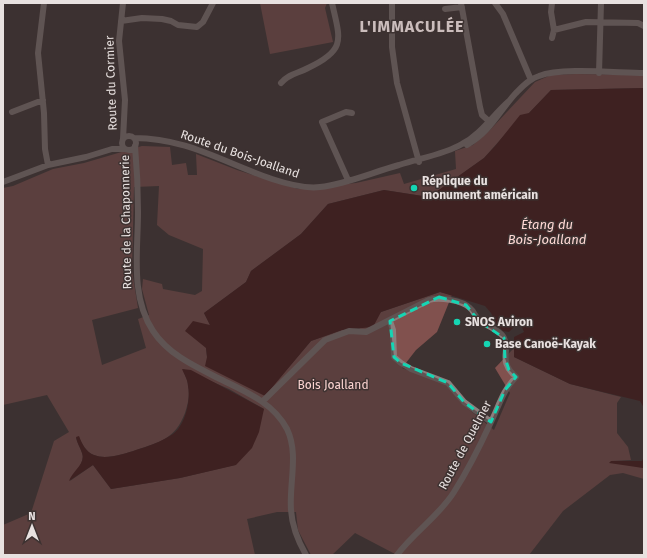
<svg xmlns="http://www.w3.org/2000/svg" width="647" height="558" viewBox="0 0 647 558" font-family="'Fira Sans',sans-serif">
<rect width="100%" height="100%" fill="#3d3231"/>
<path fill="#81514e" fill-rule="evenodd" d="M260,3H327L325,8L333,42L270,54Z
M576,74L644,75V88L551,90L529,113L508,131L484,158L429,197L384,190L328,204L301,234L251,271L246,282L204,313L210,325L206,348L207,357L265,395L311,341L342,330L359,329L381,312L440,292L452,295L437,332L416,350L402,368L447,385L461,403L494,430L510,393L495,368L514,348V357L570,384L621,397L617,403V433L628,447L631,460L611,461L644,468V479L623,473L610,475L563,511L529,555H397L355,533L332,555H311L298,530L296,512H277L247,519L255,555H3V525L31,513L54,441L69,432L47,395L3,405V188L13,186L53,169L84,163L142,146L170,147L172,165L186,163L188,175H197L196,154L237,170L298,189L356,183L400,173L404,184L456,169L455,151L473,145L489,131L535,82L551,75ZM159,186L157,225L169,235L203,249L202,291L195,295L163,289L162,284L143,279L142,289L149,315L138,319L146,348L102,365L92,320L138,308L132,271L134,187ZM183,369L229,389L264,409L235,465L180,478L111,489L93,465L70,481C74,473 86,462 82,453C80,447 77,443 76,438L79,437C82,444 86,452 94,455C106,460 124,454 136,450C160,442 175,439 185,413C188,404 190,395 188,386C188,380 184,374 183,369Z"/>
<path fill="#420e0f" d="M644,88V408L640,401L570,384L514,357V337L524,332L521,325L517,324L509,332L503,331L497,325L491,313L485,306L440,292L381,312L373,327L342,330L311,341L265,396L205,366L207,357L206,348L185,331L193,321L210,325L204,313L246,282L251,271L301,234L328,204L384,190L429,197L484,158L496,145L520,115L529,113L551,90Z
M182,369L191,370L264,409L259,432L252,448L236,465L180,478L111,489L93,465L69,481C72,471 86,464 82,453C80,447 77,443 76,437L79,436C82,444 86,452 94,455C106,460 124,454 136,450C149,446 161,442 173,434C185,426 191,400 188,386C188,380 184,374 182,369Z
M644,457L643,468L609,463L611,461H642Z"/>
<g fill="none" stroke-linecap="round" stroke-linejoin="round">
<path stroke="#8b7e7d" stroke-width="6" d="M44,3L38,53L44,113L45,149L48,165
M123,3L119,41L125,100L123,139
M392,3V47L397,83L419,162
M461,3L480,107L482,115L491,123
M495,3L503,14L531,80
M552,3L551,12L554,30L586,22L638,23L644,26
M445,9L462,7
M121,21L142,18L162,19L171,21L178,25L197,27L203,22L213,3
M552,38L554,30
M599,73L601,3
M281,83C290,73 297,74 308,68C347,50 340,39 332,3
M12,112L43,100
M122 143a7 7 0 1 1 14 0a7 7 0 1 1-14 0Z
M134,138C187,138 224,163 272,179C287,184 304,189 320,187C347,184 373,172 399,165C420,158 443,155 462,144C481,134 493,115 509,101
M467,145C490,132 498,113 515,94C522,87 529,79 539,76C562,67 618,73 644,73
M135,146C137,168 138,190 138,212C138,251 130,296 153,331C168,354 194,366 218,378C244,391 273,402 287,429C299,454 289,483 291,510C292,526 298,541 306,555
M348,180L322,122L346,112L352,113
M3,182L48,165L86,157L112,149H124
M390,321L393,330L394,357L401,363L411,369L448,383L464,402L491,422
M263,401L325,340L349,331L366,332L429,300C439,297 462,300 470,308C475,312 475,318 481,322C488,326 501,331 504,338C511,351 497,360 516,377C503,390 499,406 491,422C480,446 468,470 454,492C439,516 414,532 397,555"/>
</g>
<path d="M0 0H647V558H0ZM439,297L466,305L479,321L504,338L505,358L509,370L516,377L505,390L491,422L464,402L448,383L401,363L394,357L390,321Z" fill="#3d3231" fill-opacity=".55" fill-rule="evenodd"/>
<path fill="none" stroke="#15d5b3" stroke-width="3" stroke-dasharray="8 5" stroke-linejoin="round" d="M439,297L466,305L479,321L504,338L505,358L509,370L516,377L505,390L491,422L464,402L448,383L401,363L394,357L390,321Z"/>
<g fill="#15d5b3" stroke="#3d3231" stroke-width="1.5">
<circle cx="414" cy="188" r="4"/>
<circle cx="457" cy="322" r="4"/>
<circle cx="487" cy="344" r="4"/>
</g>
<g text-anchor="middle" dominant-baseline="central" stroke-width="3" stroke-linejoin="round" paint-order="stroke">
<g font-size="12" fill="#e8e1e0" stroke="#3d3231">
<text transform="translate(111 83) rotate(-92)">Route du Cormier</text>
<text transform="translate(240 154) rotate(19)">Route du Bois-Joalland</text>
<text transform="translate(126 222) rotate(-91)">Route de la Chaponnerie</text>
<text transform="translate(465 445) rotate(-62)">Route de Quelmer</text>
</g>
<g font-size="12" font-weight="bold" fill="#e8e1e0" stroke="#3d3231" text-anchor="start">
<text x="422" y="181">Réplique du<tspan x="422" dy="14">monument américain</tspan></text>
<text x="465" y="322">SNOS Aviron</text>
<text x="495" y="344">Base Canoë-Kayak</text>
</g>
<g font-size="12" fill="#fad3d0" stroke="#3d3231">
<text x="333" y="385">Bois Joalland</text>
</g>
<g font-size="13" font-style="italic" fill="#fed8d4" stroke="#3d3231">
<text x="547" y="224">Étang du<tspan x="547" dy="15">Bois-Joalland</tspan></text>
</g>
<g font-size="16" font-weight="bold" letter-spacing="1" fill="#cbbdbc" stroke="#3d3231">
<text x="412" y="26">L'IMMACULÉE</text>
</g>
</g>
<rect width="647" height="558" fill="none" stroke="#e8e1e0" stroke-width="8"/>
<g transform="translate(32 526)" stroke="#3d3231" stroke-width="3" paint-order="stroke">
<path d="M0-3L7 15L0 10L-7 15Z" fill="#e8e1e0"/>
<text y="-6" font-size="11" font-weight="bold" text-anchor="middle" fill="#e8e1e0">N</text>
</g>
</svg>
